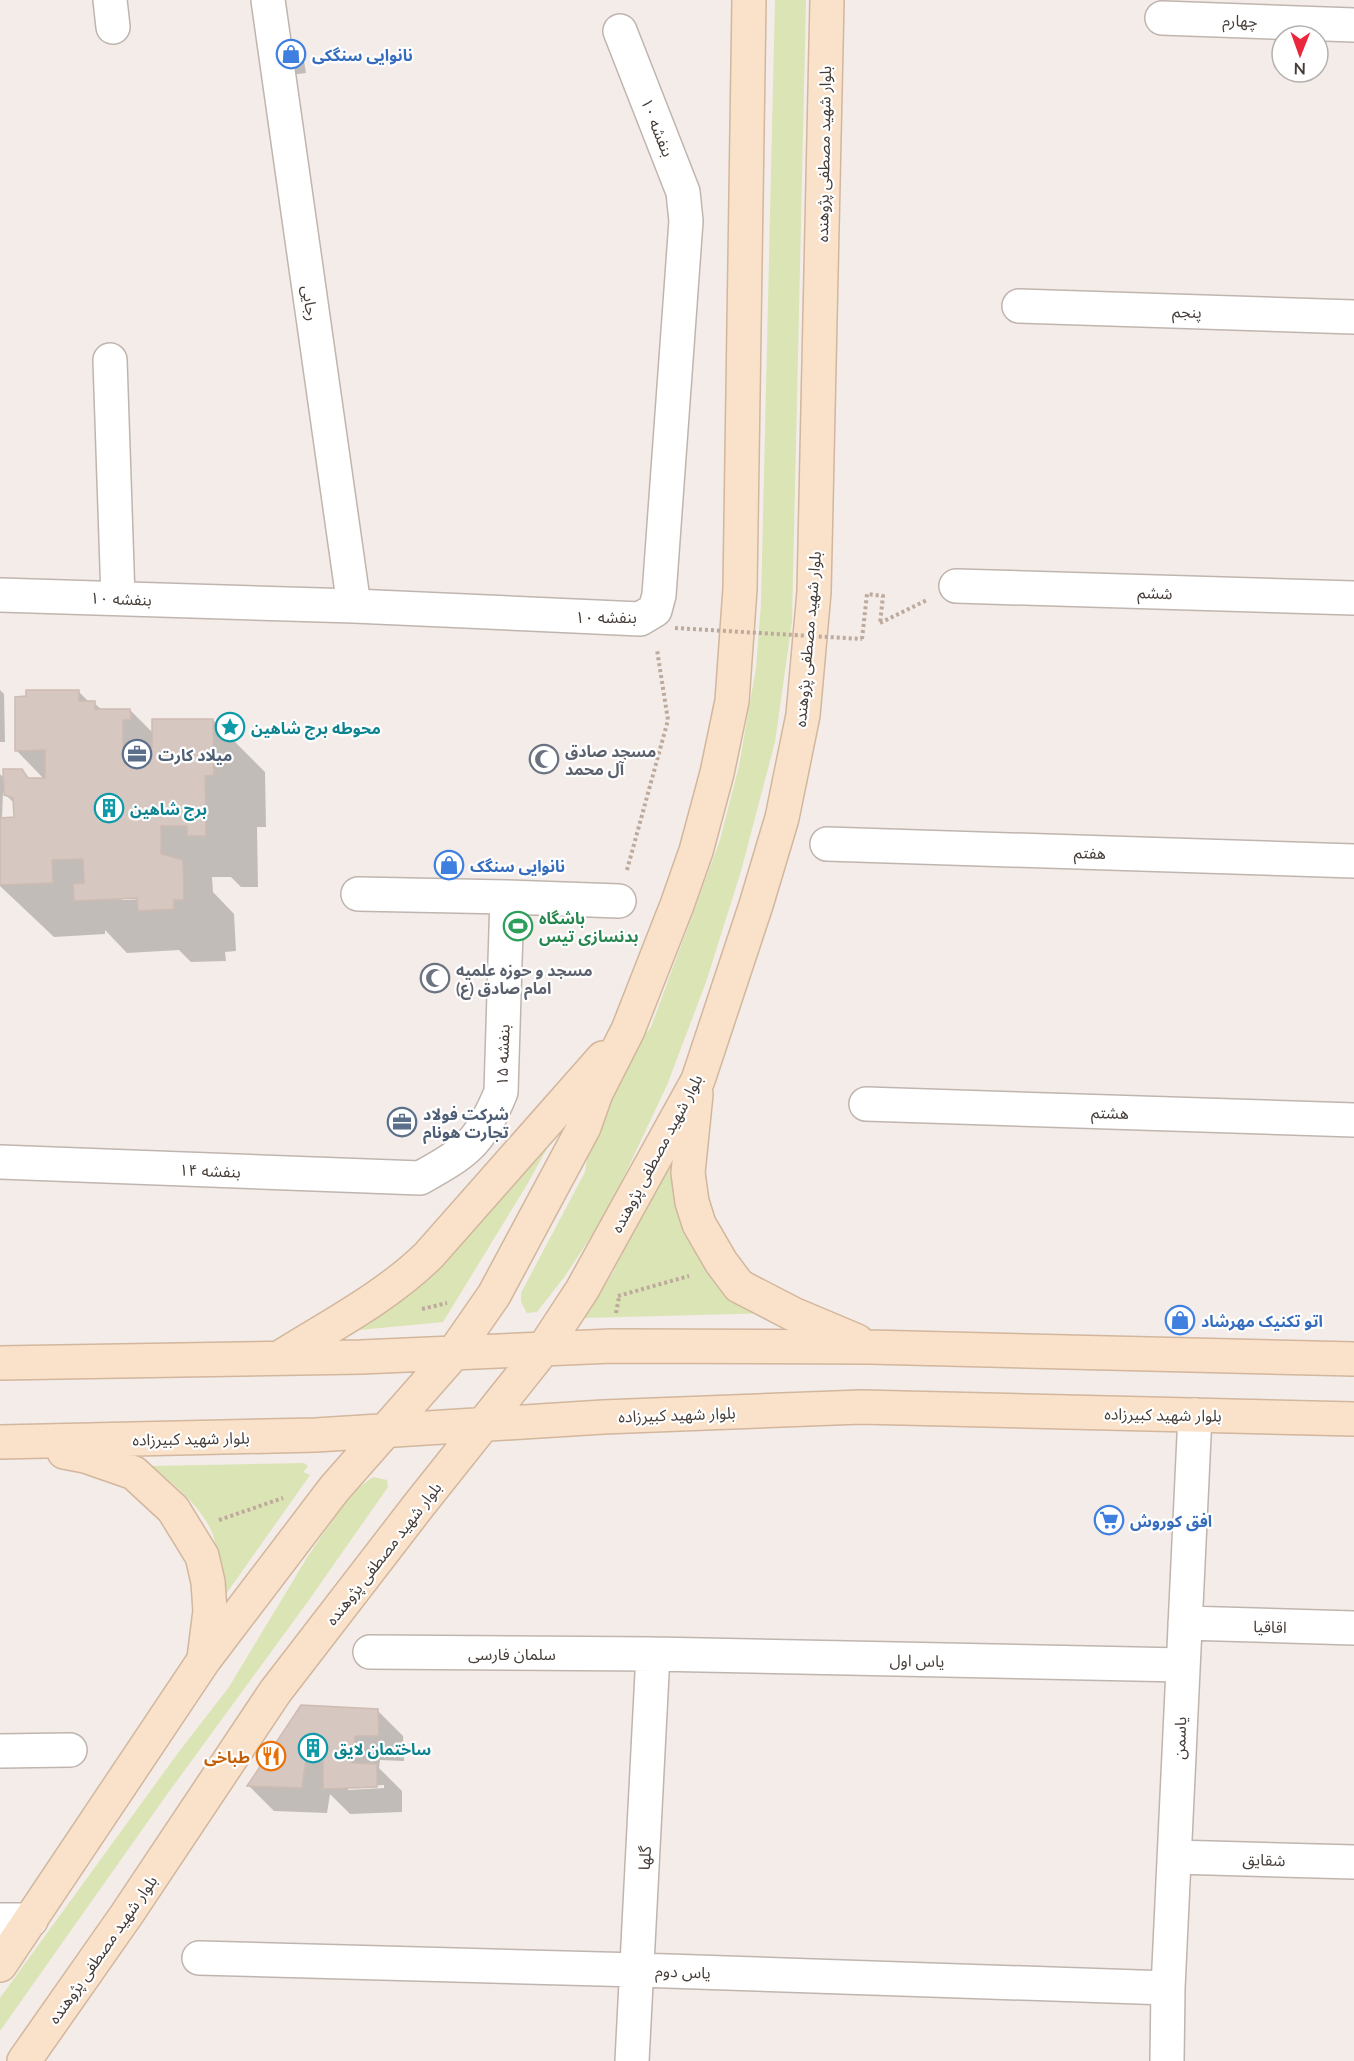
<svg xmlns="http://www.w3.org/2000/svg" width="1354" height="2061" viewBox="0 0 1354 2061" font-family="Lato,'Noto Sans Arabic',sans-serif">
<rect width="100%" height="100%" fill="#f3ece8"/>
<path fill="#dbe4b4" d="M775,0H806L792,621L775,742L741,871L706,982L667,1085L618,1189L596,1229L565,1276L537,1312L527,1313L521,1302V1293L585,1172L596,1093L651,1027L720,840L739,766L756,668L761,604Z
M577,1095L525,1188L443,1322L338,1332Z
M684,1130L680,1171L769,1313L584,1318L612,1274Z
M304,1463L308,1466L303,1472L310,1475L226,1594C222,1574 219,1554 213,1535C204,1509 173,1483 152,1466Z
M373,1477L387,1480L388,1487L309,1600L168,1793L0,2031V1998L178,1753L229,1687L308,1556L339,1511L357,1489Z"/>
<path fill="#0003" fill-rule="evenodd" d="M296,43L302,49L306,73L291,75Z
M0,690L4,694L5,742H0Z
M78,691L90,703H94L102,710H130L154,734L213,720L265,772L266,827H257L258,887H241L231,877H212L213,892L234,914L236,951L225,952L226,961L191,962L179,950L127,953L105,930V934L54,937L0,886V774L5,779L21,770L31,780H45L16,750ZM3,792L14,803L15,819H2ZM144,896V899L122,900L119,897Z
M377,1710L403,1736L404,1761L380,1760L379,1768L402,1791V1812L350,1814L330,1794L327,1813L274,1811L249,1786ZM384,1785V1788L348,1790V1787Z"/>
<path fill="#d6c8c1" stroke="#cebbb2" stroke-width="1.5" d="M283,41H296L301,67L284,70Z
M26,690H79V701H95V709H130L131,720H123V747H152V719H213L214,775L205,776L206,836H187V826H161V854L183,860L184,900H174V909L138,911L137,898L74,901L73,884L84,883L83,859L52,860L53,883L0,885V818L14,817L13,798L4,795L3,769H22L28,778H45V750L15,751V697L26,696Z
M301,1705L378,1709L379,1736H355L352,1763L377,1764V1787L323,1789V1759H306L302,1788L247,1786Z"/>
<g fill="none" stroke-linecap="round" stroke-linejoin="round">
<g stroke="#c0b5ae" stroke-width="36">
<path id="minor" d="M110,0L113,27
M268,0L354,606
M1162,18L1354,25
M1019,306L1354,317
M110,360L118,598
M956,586L1354,598
M0,595L354,606L640,619L655,610L659,595L686,221L683,192L620,31
M827,844L1354,861
M507,897L619,901
M866,1104L1354,1120
M0,1162L420,1178C467,1152 480,1143 501,1092L507,897L358,894
M1185,1623L1354,1628
M370,1652L653,1654L1182,1665
M0,1751L70,1750
M1175,1857L1354,1862
M0,1920H31
M199,1958L638,1970L1168,1988
M632,2061L653,1654
M1167,2061L1168,1988L1195,1415"/>
</g>
<g stroke="#d2b69d" stroke-width="36">
<path id="secondary" d="M696,1094L688,1173L692,1202L699,1224L721,1262L739,1286L793,1314L857,1341
M279,1358C330,1326 385,1298 429,1255L603,1058
M0,1363L361,1357L612,1346L869,1347L1354,1359
M0,1442L316,1435L603,1417L861,1407L1354,1419
M64,1452L85,1456L134,1473L173,1509L202,1556L208,1582L210,1611L204,1658
M0,1965L204,1660L334,1489L453,1354L494,1295L584,1127L596,1093L628,1030L677,905L696,851L717,773L732,701L740,589L749,0
M24,2061L127,1914L275,1692L419,1505L544,1348L582,1290L698,1080L756,905L782,818L803,715L814,592L827,0"/>
</g>
<path stroke="#beaa9d" stroke-width="4" stroke-dasharray="3 3" stroke-linecap="butt" d="M880,623L927,600
M862,639L867,594L883,596L880,624
M627,870L668,720L657,650
M618,1296L689,1276
M422,1309L447,1303
M616,1313L619,1297
M219,1520L283,1498"/>
<use href="#minor" stroke="#fff" stroke-width="33"/>
<use href="#secondary" stroke="#fae2ca" stroke-width="33"/>
<path stroke="#beaa9d" stroke-width="4" stroke-dasharray="3 3" stroke-linecap="butt" d="M675,628L862,639"/>
</g>
<defs>
<g id="shop-ring" transform="scale(1.5)"><circle r="9.5" fill="#fff" stroke="#3f7fe0" stroke-width="1.5"/><path d="M-5-2.5h2.3a2.7 3.5 0 0 1 5.4 0H5L5.5 6h-11ZM-1.5-2.5h3a1.5 2.3 0 0 0-3 0Z" fill="#3f7fe0"/></g>
<g id="sight-ring" transform="scale(1.5)"><circle r="9.5" fill="#fff" stroke="#0f9aa8" stroke-width="1.5"/><path d="M0-6L1.8-2.2L6-1.7L2.9 1.2L3.7 5.4L0 3.3L-3.7 5.4L-2.9 1.2L-6-1.7L-1.8-2.2Z" fill="#0f9aa8"/></g>
<g id="office-ring" transform="scale(1.5)"><circle r="9.5" fill="#fff" stroke="#5c6f8a" stroke-width="1.5"/><path d="M-6-3h4V-5.5h4V-3h4V5H-6ZM-1-4.5V-3h2v-1.5ZM-6 0V1H6V0Z" fill="#5c6f8a"/></g>
<g id="mosque-ring" transform="scale(1.5)"><circle r="9.5" fill="#fff" stroke="#6b7280" stroke-width="1.5"/><path d="M3.5-4.9A6 6 0 1 0 3.5 4.9A5 5 0 1 1 3.5-4.9Z" fill="#6b7280"/></g>
<g id="building-ring" transform="scale(1.5)"><circle r="9.5" fill="#fff" stroke="#0f9aa8" stroke-width="1.5"/><path d="M-4-6H4V6H1V3H-1V6H-4ZM-2.5-4.3h1.7v1.8h-1.7ZM.8-4.3h1.7v1.8H.8ZM-2.5-1h1.7V.8h-1.7ZM.8-1h1.7V.8H.8Z" fill="#0f9aa8"/></g>
<g id="stadium-ring" transform="scale(1.5)"><circle r="9.5" fill="#fff" stroke="#2e9e5b" stroke-width="1.5"/><path d="M0-5a6.5 5 0 1 0 0 10a6.5 5 0 1 0 0-10ZM-3.5-1.8h7v3.6h-7Z" fill="#2e9e5b"/></g>
<g id="supermarket-ring" transform="scale(1.5)"><circle r="9.5" fill="#fff" stroke="#3f7fe0" stroke-width="1.5"/><path d="M-6-5.5h2.5l.6 2H6L4.5 2H-2.5L-4.4-4H-6ZM-1.5 3.2a1.3 1.3 0 1 0 .1 0ZM3 3.2a1.3 1.3 0 1 0 .1 0Z" fill="#3f7fe0"/></g>
<g id="restaurant-ring" transform="scale(1.5)"><circle r="9.5" fill="#fff" stroke="#e8710a" stroke-width="1.5"/><path d="M-5-6h1v4h1v-4h1v4h1v-4h1v5L-1.5 .5V6h-2V.5L-5-1ZM5-6V6H3V1.5H1.5Q1.5-4 5-6Z" fill="#e8710a"/></g>
</defs>
<g fill-rule="evenodd">
<use href="#shop-ring" x="291" y="54"/>
<use href="#sight-ring" x="230" y="727"/>
<use href="#office-ring" x="137" y="754"/>
<use href="#mosque-ring" x="544" y="759"/>
<use href="#building-ring" x="109" y="808"/>
<use href="#shop-ring" x="449" y="865"/>
<use href="#stadium-ring" x="518" y="926"/>
<use href="#mosque-ring" x="435" y="978"/>
<use href="#office-ring" x="402" y="1122"/>
<use href="#shop-ring" x="1180" y="1320"/>
<use href="#supermarket-ring" x="1109" y="1520"/>
<use href="#building-ring" x="313" y="1748"/>
<use href="#restaurant-ring" x="271" y="1756"/>
</g>
<g text-anchor="middle" dominant-baseline="central" stroke-width="4.5" stroke-linejoin="round" paint-order="stroke">
<g font-size="16" fill="#453c37" stroke="#fff">
<text transform="translate(1240 20) rotate(2)">چهارم</text>
<text transform="translate(658 127) rotate(68)">بنفشه ۱۰</text>
<text transform="translate(823 154) rotate(-89)">بلوار شهید مصطفی پژوهنده</text>
<text transform="translate(311 303) rotate(82)">رجایی</text>
<text transform="translate(1187 311) rotate(2)">پنجم</text>
<text transform="translate(1155 592) rotate(2)">ششم</text>
<text transform="translate(121 598) rotate(2)">بنفشه ۱۰</text>
<text x="606" y="616">بنفشه ۱۰</text>
<text transform="translate(807 639) rotate(-85)">بلوار شهید مصطفی پژوهنده</text>
<text transform="translate(1090 852) rotate(2)">هفتم</text>
<text transform="translate(502 1055) rotate(-88)">بنفشه ۱۵</text>
<text transform="translate(1110 1112) rotate(2)">هشتم</text>
<text transform="translate(656 1153) rotate(-62)">بلوار شهید مصطفی پژوهنده</text>
<text transform="translate(210 1170) rotate(2)">بنفشه ۱۴</text>
<text transform="translate(677 1414) rotate(-2)">بلوار شهید کبیرزاده</text>
<text transform="translate(1163 1414) rotate(1)">بلوار شهید کبیرزاده</text>
<text transform="translate(191 1438) rotate(-1)">بلوار شهید کبیرزاده</text>
<text transform="translate(383 1553) rotate(-52)">بلوار شهید مصطفی پژوهنده</text>
<text transform="translate(1270 1626) rotate(2)">اقاقیا</text>
<text x="512" y="1653">سلمان فارسی</text>
<text transform="translate(917 1660) rotate(1)">یاس اول</text>
<text transform="translate(1179 1738) rotate(-88)">یاسمن</text>
<text transform="translate(644 1858) rotate(-87)">گلها</text>
<text transform="translate(1264 1859) rotate(2)">شقایق</text>
<text transform="translate(102 1949) rotate(-55)">بلوار شهید مصطفی پژوهنده</text>
<text transform="translate(683 1971) rotate(2)">یاس دوم</text>
</g>
<g font-size="16" font-weight="bold" fill="#366cbe" stroke="#fff" text-anchor="start">
<text x="312" y="54">نانوایی سنگکی</text>
<text x="470" y="865">نانوایی سنگک</text>
<text x="1201" y="1320">اتو تکنیک مهرشاد</text>
<text x="1130" y="1520">افق کوروش</text>
</g>
<g font-size="16" font-weight="bold" fill="#0d838f" stroke="#fff" text-anchor="start">
<text x="251" y="727">محوطه برج شاهین</text>
<text x="130" y="808">برج شاهین</text>
<text x="334" y="1748">ساختمان لایق</text>
</g>
<g font-size="16" font-weight="bold" fill="#5b616d" stroke="#fff" text-anchor="start">
<text x="565" y="750">مسجد صادق<tspan x="565" dy="18">آل محمد</tspan></text>
<text x="456" y="969">مسجد و حوزه علمیه<tspan x="456" dy="18">امام صادق (ع)</tspan></text>
</g>
<g font-size="16" font-weight="bold" fill="#4e5e75" stroke="#fff" text-anchor="start">
<text x="158" y="754">میلاد کارت</text>
<text x="423" y="1113">شرکت فولاد<tspan x="423" dy="18">تجارت هونام</tspan></text>
</g>
<g font-size="16" font-weight="bold" fill="#27864d" stroke="#fff" text-anchor="start">
<text x="539" y="917">باشگاه<tspan x="539" dy="18">بدنسازی تیس</tspan></text>
</g>
<g font-size="16" font-weight="bold" fill="#c56008" stroke="#fff" text-anchor="end">
<text x="250" y="1756">طباخی</text>
</g>
</g>
<g transform="translate(1300 54) rotate(181)"><circle r="28" fill="#ffffff" stroke="#b5b1af" stroke-width="1.5"/>
<path d="M0-4.5L10 22L0 15L-10 22Z" fill="#ea273d"/>
<text y="-9" font-size="16" font-weight="bold" text-anchor="middle" fill="#453c37">N</text>
</g>
</svg>
